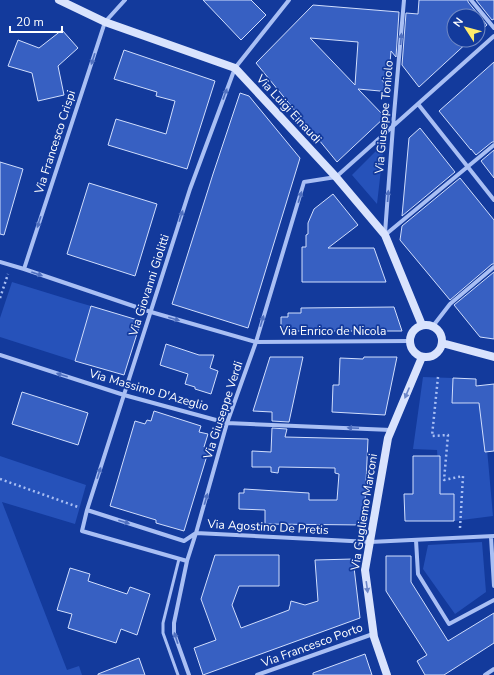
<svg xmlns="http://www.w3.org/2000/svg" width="494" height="675" viewBox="0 0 494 675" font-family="'Nunito Sans',sans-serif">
<rect width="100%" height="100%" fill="#133a9c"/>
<path fill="#2652ba" d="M384,143L377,204L352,175Z
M12,282L77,302L91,306L75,361L0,337V318Z
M423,377L453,378L452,403L483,404L493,516L454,521V494H440L437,450L413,449Z
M0,456L86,485L75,524L2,502L67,670L79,666L82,675H0Z
M482,542L486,592L455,614L423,569L428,545Z"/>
<path fill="#3760c2" stroke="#d1defd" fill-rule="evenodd" d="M203,0H251L266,15L241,40Z
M419,0H468V2L487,25L478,33V16H454V40H470L419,87L402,65L406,13L418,14Z
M476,0H494V19L492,20Z
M313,5L399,12L396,57L391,51L389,75L382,80L391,92L358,89L385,117L337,162L256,63ZM310,38L358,42L355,85Z
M62,30L78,48L58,66L64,95L38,101L32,73L8,66L18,40L39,48Z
M124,50L215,81L187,169L108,145L116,119L166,134L175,101L156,96L157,92L114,79Z
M494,62V142H492L476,155L471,149V150L439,111Z
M240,93L249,96L300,158L248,328L172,304L213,174Z
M420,128L455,172L402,216L409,138Z
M494,150V178L481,161Z
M0,162L23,169L4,235L0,234Z
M460,178L494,220V264H492L450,300L400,240L402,226Z
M89,183L157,204L135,276L67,254Z
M333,194L358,225L328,248H374L386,282H302V247H306V235L308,234V223L314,209Z
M494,272V339L480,337L454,305Z
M91,306L141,321L124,375L75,361Z
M394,307L402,331H281V317H288V313H301V308Z
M166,344L199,355H214L210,368L218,371L211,394L195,389V387L185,384L188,374L160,365Z
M270,357H303L289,422L272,421V412L253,411Z
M364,357H397L385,415L332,412L333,385H339L340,358L363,359Z
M453,378L476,379V386L494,384V451L485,452L479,403H452Z
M22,392L88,413L78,445L12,424Z
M154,411L201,426L199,432L208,434L204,447L209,449L184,531L156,523V520L110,506L135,421L145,424L147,420L151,421Z
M272,428L287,429L285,437L368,439L364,525L265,524V510L239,509V493H244V489L309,493V500H337L339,474L335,473V468L279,467L278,473L271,472V467H252V451L271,452Z
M413,456H440V494H454V521H405L404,494H413Z
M215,555H279V586H239L232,605L241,628L289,610L291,601L305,605L318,601L315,560L353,559L360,618L203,675L194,648L216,640L201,599Z
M386,556H411V582L448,641L494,613V643L444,675H425L417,661L427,655L386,591Z
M70,568L90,574L88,581L127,594L130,587L150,594L137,635L121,629L116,643L68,628L72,614L57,610Z
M365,654L372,675H313V673Z
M139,658L145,675H98V674Z"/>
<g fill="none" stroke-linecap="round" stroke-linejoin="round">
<path stroke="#a9bff4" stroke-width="2.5" stroke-dasharray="2 3" stroke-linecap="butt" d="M0,298L8,274
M438,377L432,436L448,435L444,480L463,476L460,528
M0,479L78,507"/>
<path stroke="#a9bff4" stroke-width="3" d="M178,675L163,633V623L179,559"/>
<path stroke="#a9bff4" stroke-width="4" d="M471,0L494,28
M418,104L494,200
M385,233L393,126L404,0
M385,235L494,145
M0,262L24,269L151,312L256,342L410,341
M24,269L105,22L125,0
M433,326L450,304L494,267
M0,355L124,395L227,423L391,430
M87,510L184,541L196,533L370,542L494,536
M491,537L494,586
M416,540L418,574L449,624L494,600
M187,561L82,531L87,510L190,189L235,68L289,0
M189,675L174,633V623L187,561L196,533L227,423L256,342L304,182L336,177L494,36
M257,675L373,634
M485,675L494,669"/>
<path stroke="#d9e3fd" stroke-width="8" d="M59,0L105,22L235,68L336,177L385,235L422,325
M410 341a16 16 0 1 1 32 0a16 16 0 1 1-32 0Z
M442,343L494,357
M387,675L374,637L365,570L388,438L422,357"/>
</g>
<defs><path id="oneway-solid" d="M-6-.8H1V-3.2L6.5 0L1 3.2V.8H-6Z"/></defs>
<g fill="#4f6fbf">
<use href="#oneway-solid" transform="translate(401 39) rotate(-85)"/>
<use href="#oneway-solid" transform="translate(93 59) rotate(108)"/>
<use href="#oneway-solid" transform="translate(225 94) rotate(-70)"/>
<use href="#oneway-solid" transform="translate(388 196) rotate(-86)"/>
<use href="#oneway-solid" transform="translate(300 197) rotate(-73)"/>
<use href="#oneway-solid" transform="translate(181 216) rotate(-72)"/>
<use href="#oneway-solid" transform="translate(39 222) rotate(108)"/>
<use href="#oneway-solid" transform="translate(37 274) rotate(19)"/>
<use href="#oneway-solid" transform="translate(174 319) rotate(16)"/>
<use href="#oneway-solid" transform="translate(262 321) rotate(-73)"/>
<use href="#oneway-solid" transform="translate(62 375) rotate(-162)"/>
<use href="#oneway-solid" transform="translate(353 428) rotate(-178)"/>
<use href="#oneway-solid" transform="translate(99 473) rotate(-72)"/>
<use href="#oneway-solid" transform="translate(206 499) rotate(-74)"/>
<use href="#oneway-solid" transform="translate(124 522) rotate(18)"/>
<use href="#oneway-solid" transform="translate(176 638) rotate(-108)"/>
</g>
<g fill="#6c86c8">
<use href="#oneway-solid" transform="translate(407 393) rotate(113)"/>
<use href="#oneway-solid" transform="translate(367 587) rotate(82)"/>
</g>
<g text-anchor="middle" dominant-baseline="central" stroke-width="3.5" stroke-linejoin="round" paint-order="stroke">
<g font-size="12" fill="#fff" stroke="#133a9c">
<text transform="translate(289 109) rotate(47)">Via Luigi Einaudi</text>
<text transform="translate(384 117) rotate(-85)">Via Giuseppe Toniolo</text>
<text transform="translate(55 142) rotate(-72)">Via Francesco Crispi</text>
<text transform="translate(149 285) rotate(-72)">Via Giovanni Giolitti</text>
<text x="333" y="331">Via Enrico de Nicola</text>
<text transform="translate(149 390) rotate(16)">Via Massimo D'Azeglio</text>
<text transform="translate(223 410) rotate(-72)">Via Giuseppe Verdi</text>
<text transform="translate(364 512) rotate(-81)">Via Gugliemo Marconi</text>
<text transform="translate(268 527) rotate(3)">Via Agostino De Pretis</text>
<text transform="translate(312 645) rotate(-20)">Via Francesco Porto</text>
</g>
</g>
<g transform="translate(466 28) rotate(306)"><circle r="19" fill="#133a9c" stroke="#7189c4"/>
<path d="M0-3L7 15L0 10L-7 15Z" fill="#ffeb6b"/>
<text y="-6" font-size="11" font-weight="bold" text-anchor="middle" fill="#ffffff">N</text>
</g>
<path d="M10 26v6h52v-6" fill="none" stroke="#ffffff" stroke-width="2"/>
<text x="16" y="26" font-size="12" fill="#ffffff" stroke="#133a9c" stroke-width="3" paint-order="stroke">20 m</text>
</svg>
